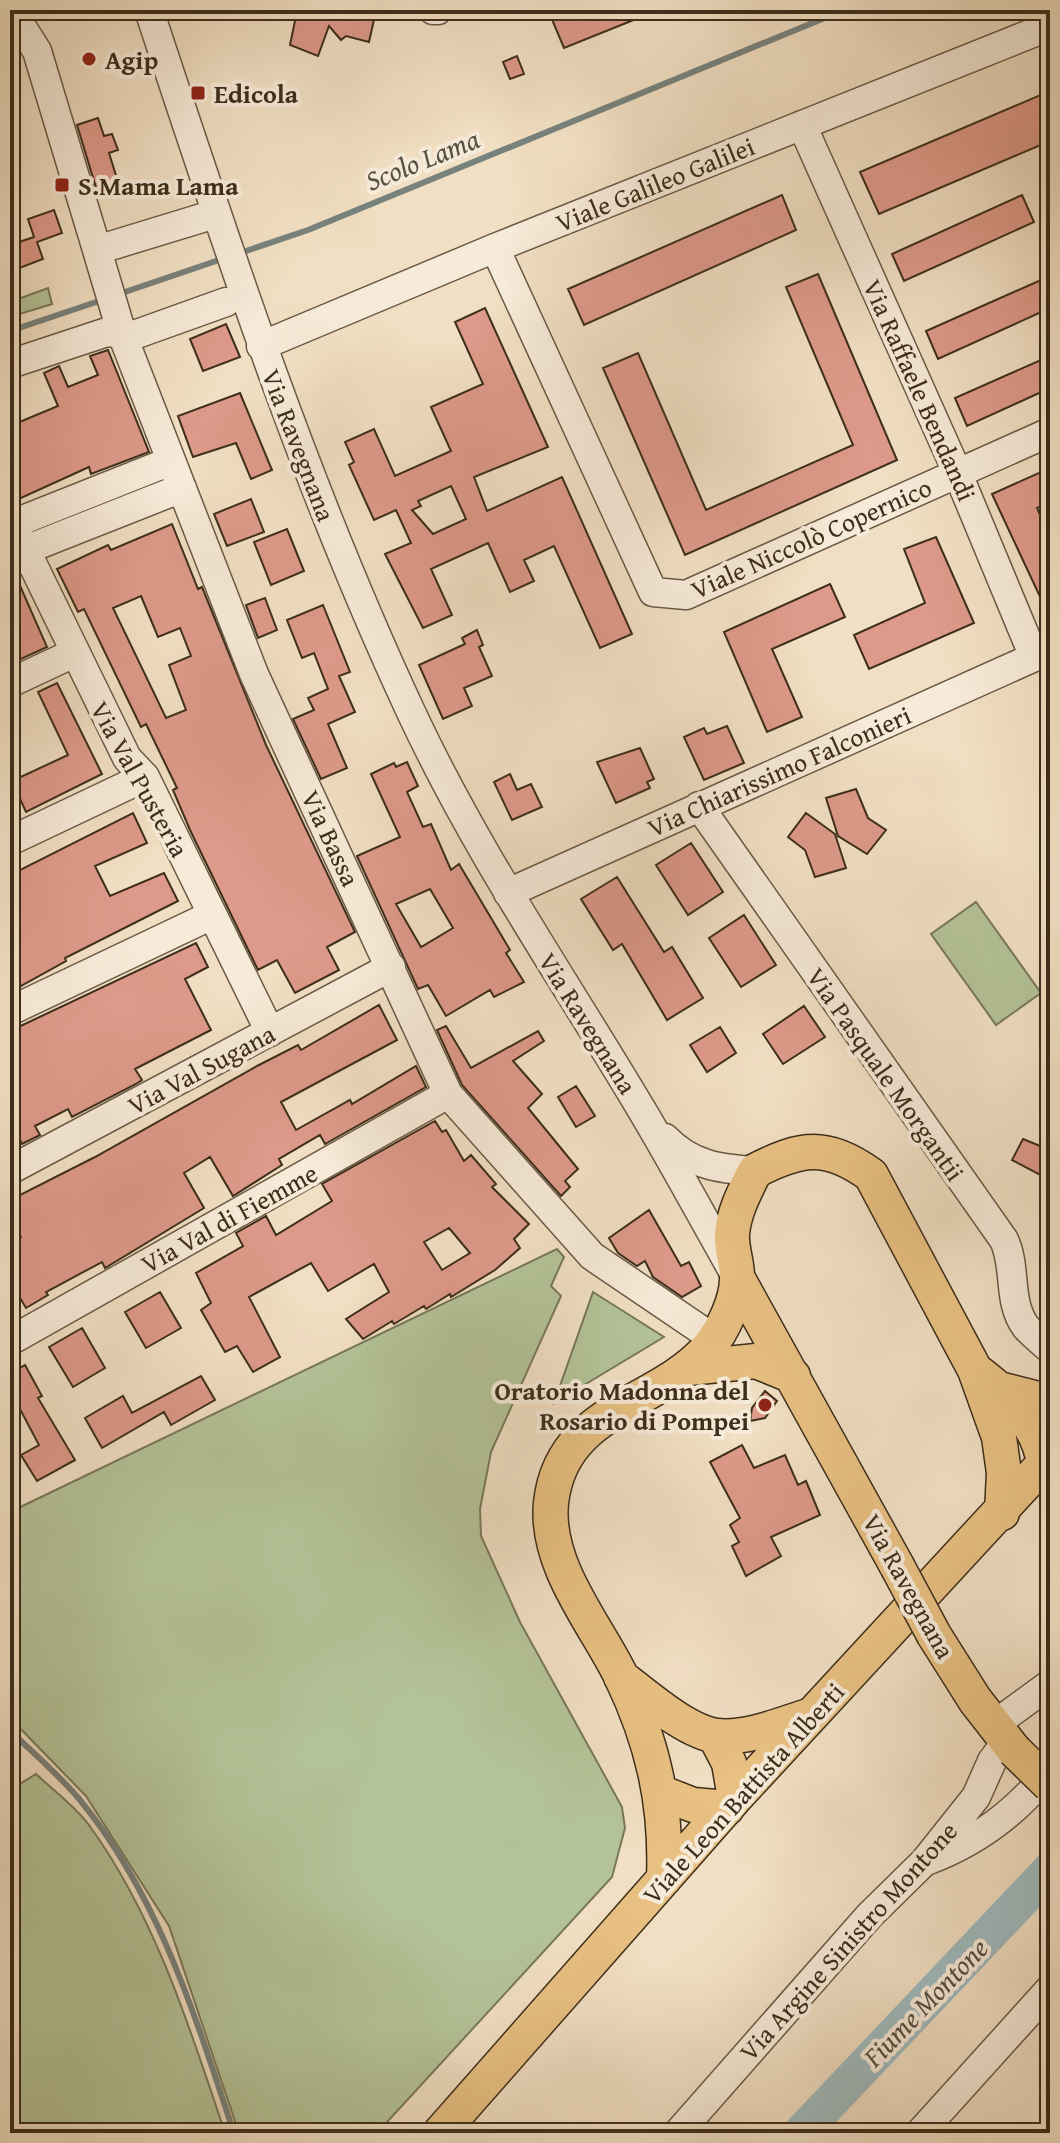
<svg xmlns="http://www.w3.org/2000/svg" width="1060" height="2143" viewBox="0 0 1060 2143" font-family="'Gentium Book Plus',serif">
<rect width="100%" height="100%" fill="#f1dfc3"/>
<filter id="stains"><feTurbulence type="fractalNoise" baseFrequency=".0025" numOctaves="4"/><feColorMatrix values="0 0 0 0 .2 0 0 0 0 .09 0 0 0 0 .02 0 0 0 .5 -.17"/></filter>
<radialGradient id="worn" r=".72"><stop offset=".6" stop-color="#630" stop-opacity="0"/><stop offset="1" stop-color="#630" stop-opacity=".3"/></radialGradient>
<path fill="#b4c398" stroke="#78785a" stroke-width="2" d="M48,288L52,304L10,317V302Z
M1050,869V965C1039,937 1036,897 1050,869Z
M976,902L1041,993L996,1025L931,934Z
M557,1249L564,1257L551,1286L561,1296L491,1452L480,1509L481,1536L520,1622L622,1807L625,1828L612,1877L377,2133H239L169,1926L86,1796L10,1718V1512Z
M593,1292L664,1337L554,1403Z
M36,1774C53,1790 75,1806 89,1825C155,1916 190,2028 225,2133H10V1790Z"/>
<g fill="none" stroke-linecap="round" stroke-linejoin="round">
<path stroke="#78827d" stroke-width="6" d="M237,254L308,230L844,10
M119,294L222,259
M10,331L105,299
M10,1731C34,1753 59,1775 80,1800C160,1898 195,2016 234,2133"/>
<path stroke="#9fbabe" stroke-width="36" d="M801,2133L1050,1870"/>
</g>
<path fill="#dd9989" stroke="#3d2e1b" stroke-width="2" fill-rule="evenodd" d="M281,10H357L375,15L369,42L346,36L341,40L329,26L318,56L290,45L295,21Z
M548,10H656V11L564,48Z
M517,56L524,74L510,79L503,62Z
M1050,91V141L879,214L860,172Z
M98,118L104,136L112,134L118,150L109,153L119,185L97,191L77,125Z
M782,195L796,230L584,325L568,289Z
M1022,195L1034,222L904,281L892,254Z
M54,210L62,233L37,242L43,259L17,269L14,262L10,263V245L34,237L28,219Z
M818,274L897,460L685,555L603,368L638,353L706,510L853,445L786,287Z
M1050,276V308L938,359L926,331Z
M485,308L548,447L474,477L476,482L487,511L562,477L632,634L600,648L554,546L524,560L534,581L510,592L488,543L431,569L452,615L423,628L385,554L411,543L396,510L374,520L349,465L354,462L345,442L374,429L395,476L451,451L431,407L483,384L455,322ZM451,486L466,519L433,534L412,510L421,506L418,501Z
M226,324L240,357L203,371L190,339Z
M108,350L149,452L91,474L89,467L10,503V426L58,406L44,373L59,366L68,387L98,375L90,356Z
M1050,356V388L967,426L955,398Z
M240,393L272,470L251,479L236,443L193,457L178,416Z
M1050,468V502L1037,508L1050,538V618L992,494Z
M251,499L264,532L227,546L214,514Z
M172,524L198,589L202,587L266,745L355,932L327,947L339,970L295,993L277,960L258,970L190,830L173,790L177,788L146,724L141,727L84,609L78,612L57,569L108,545L111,550ZM141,596L158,637L180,628L191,656L169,665L186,710L166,718L113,608Z
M287,529L304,571L271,585L254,542Z
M936,537L974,623L869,669L854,635L925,603L904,549Z
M10,563L47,647L10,664Z
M830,584L845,617L772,649L802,717L767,732L724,632Z
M265,598L277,630L258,638L246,605Z
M323,605L350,672L339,676L355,712L328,724L347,768L321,779L293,719L314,710L308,698L328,689L314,653L302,658L287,620Z
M477,630L483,645L479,647L492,676L464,688L472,706L443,719L419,665L465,644L462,638Z
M57,683L102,774L26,812L12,781L68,755L38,692Z
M727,726L744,763L704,780L684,737L704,728L707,734Z
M640,748L654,779L647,782L650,788L616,803L597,762Z
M407,762L418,786L407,792L423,827L431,824L451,870L459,864L510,950L506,953L524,982L494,997L490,990L446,1016L428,985L418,989L357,856L400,837L371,774L394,763L396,767ZM430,889L453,928L421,947L396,904Z
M510,774L517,790L531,784L542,807L512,820L494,782Z
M856,789L868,818L886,830L867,854L838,836L826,798Z
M133,813L147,843L95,866L110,896L164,873L178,901L65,958L66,961L10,992V875Z
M806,813L835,834L846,868L815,877L805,850L788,837Z
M691,843L723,892L688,915L656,865Z
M617,877L664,952L672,947L703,998L667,1020L622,944L613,950L581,899Z
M744,915L776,965L741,987L709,938Z
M196,943L208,967L185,979L211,1030L135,1069L142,1080L136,1084L72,1117L68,1109L35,1126L40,1135L22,1144L10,1119V1031Z
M379,1005L397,1040L281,1102L296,1130L350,1100L352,1104L416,1066L426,1087L325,1144L320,1135L279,1159L282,1165L233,1196L210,1157L184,1173L204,1208L105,1268L102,1262L46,1292L48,1295L26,1308L10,1281V1243L21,1237L10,1216V1200L95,1157L257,1066L298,1045L301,1050Z
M804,1006L825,1037L783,1064L763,1034Z
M446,1026L471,1068L538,1031L544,1041L513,1061L542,1094L528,1108L578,1169L565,1181L570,1187L561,1196L462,1085L437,1030Z
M720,1027L736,1053L707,1072L690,1045Z
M576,1086L595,1116L576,1127L558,1097Z
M435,1121L442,1132L446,1130L464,1161L471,1155L496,1184L492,1187L529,1224L514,1239L520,1248L495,1270L451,1297L450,1294L426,1309L424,1306L394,1324L392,1321L363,1339L346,1319L389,1292L374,1264L328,1291L311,1263L249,1297L280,1357L253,1372L237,1346L225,1352L201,1310L211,1303L196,1273L243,1246L236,1233L266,1216L276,1235L332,1201L322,1184ZM449,1228L470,1253L442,1270L424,1242Z
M1023,1139L1050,1150V1180L1012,1160Z
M649,1210L681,1266L689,1262L701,1286L682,1297L653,1277L645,1261L637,1266L618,1253L609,1238Z
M160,1292L181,1328L146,1348L125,1312Z
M82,1328L105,1368L73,1387L49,1347Z
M25,1365L42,1396L38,1398L75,1460L37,1481L21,1455L39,1445L20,1409L10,1414V1373Z
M201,1376L215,1400L171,1425L164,1412L102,1448L85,1418L123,1396L132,1413Z
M765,1391L777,1401L765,1418L750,1421L752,1408Z
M742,1445L754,1468L785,1455L798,1485L806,1481L820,1515L771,1537L781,1556L746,1576L732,1546L739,1542L730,1525L740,1518L710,1462Z"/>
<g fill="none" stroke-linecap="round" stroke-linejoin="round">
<g stroke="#6a5a45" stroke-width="31">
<path id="minor" d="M11,10L37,51L97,250L215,214
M149,10C227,247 305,485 411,712C476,852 564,979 643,1112C674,1164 703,1218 733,1271
M433,10H438
M802,125L958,474L1034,657
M495,248L653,592L686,595L1050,432
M97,250L122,334L254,674L448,1094L592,1256L704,1332
M261,346L495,248L1050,26
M10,364L107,332L134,335L226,302
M13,524L127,758L145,777L270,1032
M10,525L171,461
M25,550L182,488
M10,683L74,653
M699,806L1004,1240C1017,1267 1007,1302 1026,1327C1033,1335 1042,1342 1050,1349
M10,841L145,777
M508,893L1050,650
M10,1011L212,915
M665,1138C691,1165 719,1169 755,1171
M10,1170L391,967
M10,1341L448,1094
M994,1725L1050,1684
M926,1861C975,1843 1017,1812 1050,1770
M678,2133L869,1916L925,1861L976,1797L992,1761L1007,1741
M920,2133L1050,1989"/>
</g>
<g stroke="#3d2e1b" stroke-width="37">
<path id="major" d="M738,1279L897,1566
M689,1368L756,1361L793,1376
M979,1373C1009,1396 1039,1425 1044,1464
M999,1389L1050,1402
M934,1635L975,1700L1014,1750
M621,1677C645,1695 686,1732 717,1736C747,1739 780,1725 808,1716
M715,1736L729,1763L735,1798
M662,1793L693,1805L727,1808
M664,1879C667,1804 653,1742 620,1674C594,1622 545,1565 551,1503C561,1408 658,1406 708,1348C723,1331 738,1298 737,1276C737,1262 731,1248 732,1234C734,1211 745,1191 755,1171C801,1147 827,1143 871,1175L975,1370L999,1437L1004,1473L1002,1513
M440,2133L735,1798L1050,1457"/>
</g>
<use href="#minor" stroke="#f6ead8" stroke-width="28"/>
<use href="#major" stroke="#e8c082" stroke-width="34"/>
<g stroke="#3d2e1b" stroke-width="37" stroke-linecap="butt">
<path id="major-bridge" d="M897,1566L934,1635
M1014,1750L1050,1785"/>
</g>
<use href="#major-bridge" stroke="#e8c082" stroke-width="34"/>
</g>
<g fill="#8f2418" stroke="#f6ead8" stroke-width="3">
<circle cx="89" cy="59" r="8"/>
<rect x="190" y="85" width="16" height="16" rx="4"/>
<rect x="54" y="177" width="16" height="16" rx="4"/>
<circle cx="765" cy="1405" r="8"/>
</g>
<g text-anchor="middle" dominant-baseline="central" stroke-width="8" stroke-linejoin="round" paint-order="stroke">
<g font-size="26" font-weight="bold" fill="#3d2e1b" stroke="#f6ead8" text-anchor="start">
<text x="105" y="59">Agip</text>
<text x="214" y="93">Edicola</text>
<text x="78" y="185">S.Mama Lama</text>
<text x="749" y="1390" text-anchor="end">Oratorio Madonna del<tspan x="749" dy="30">Rosario di Pompei</tspan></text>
</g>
<g font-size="26" fill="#3d2e1b" stroke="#f6ead8">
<text transform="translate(655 184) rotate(-22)">Viale Galileo Galilei</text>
<text transform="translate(920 390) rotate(66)">Via Raffaele Bendandi</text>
<text transform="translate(299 445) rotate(69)">Via Ravegnana</text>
<text transform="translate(811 538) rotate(-24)">Viale Niccolò Copernico</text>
<text transform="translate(779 771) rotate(-24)">Via Chiarissimo Falconieri</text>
<text transform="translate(140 779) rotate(61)">Via Val Pusteria</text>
<text transform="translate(331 838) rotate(65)">Via Bassa</text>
<text transform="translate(588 1023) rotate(58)">Via Ravegnana</text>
<text transform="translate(201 1069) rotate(-28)">Via Val Sugana</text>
<text transform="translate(886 1074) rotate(55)">Via Pasquale Morgantii</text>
<text transform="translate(229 1218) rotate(-29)">Via Val di Fiemme</text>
<text transform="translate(909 1586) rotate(61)">Via Ravegnana</text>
<text transform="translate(743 1793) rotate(-48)">Viale Leon Battista Alberti</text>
<text transform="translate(848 1941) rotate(-48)">Via Argine Sinistro Montone</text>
</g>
<g font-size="28" font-style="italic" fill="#565144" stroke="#f6ead8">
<text transform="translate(422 159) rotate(-22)">Scolo Lama</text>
<text transform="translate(925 2002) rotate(-46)">Fiume Montone</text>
</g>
</g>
<rect width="1060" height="2143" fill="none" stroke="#f1dfc3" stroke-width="40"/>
<rect x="12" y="12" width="1036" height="2119" fill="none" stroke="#3d2e1b" stroke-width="4"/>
<rect x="20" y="20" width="1020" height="2103" fill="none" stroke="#3d2e1b" stroke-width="2"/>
<rect width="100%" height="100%" filter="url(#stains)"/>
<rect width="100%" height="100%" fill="url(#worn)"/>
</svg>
